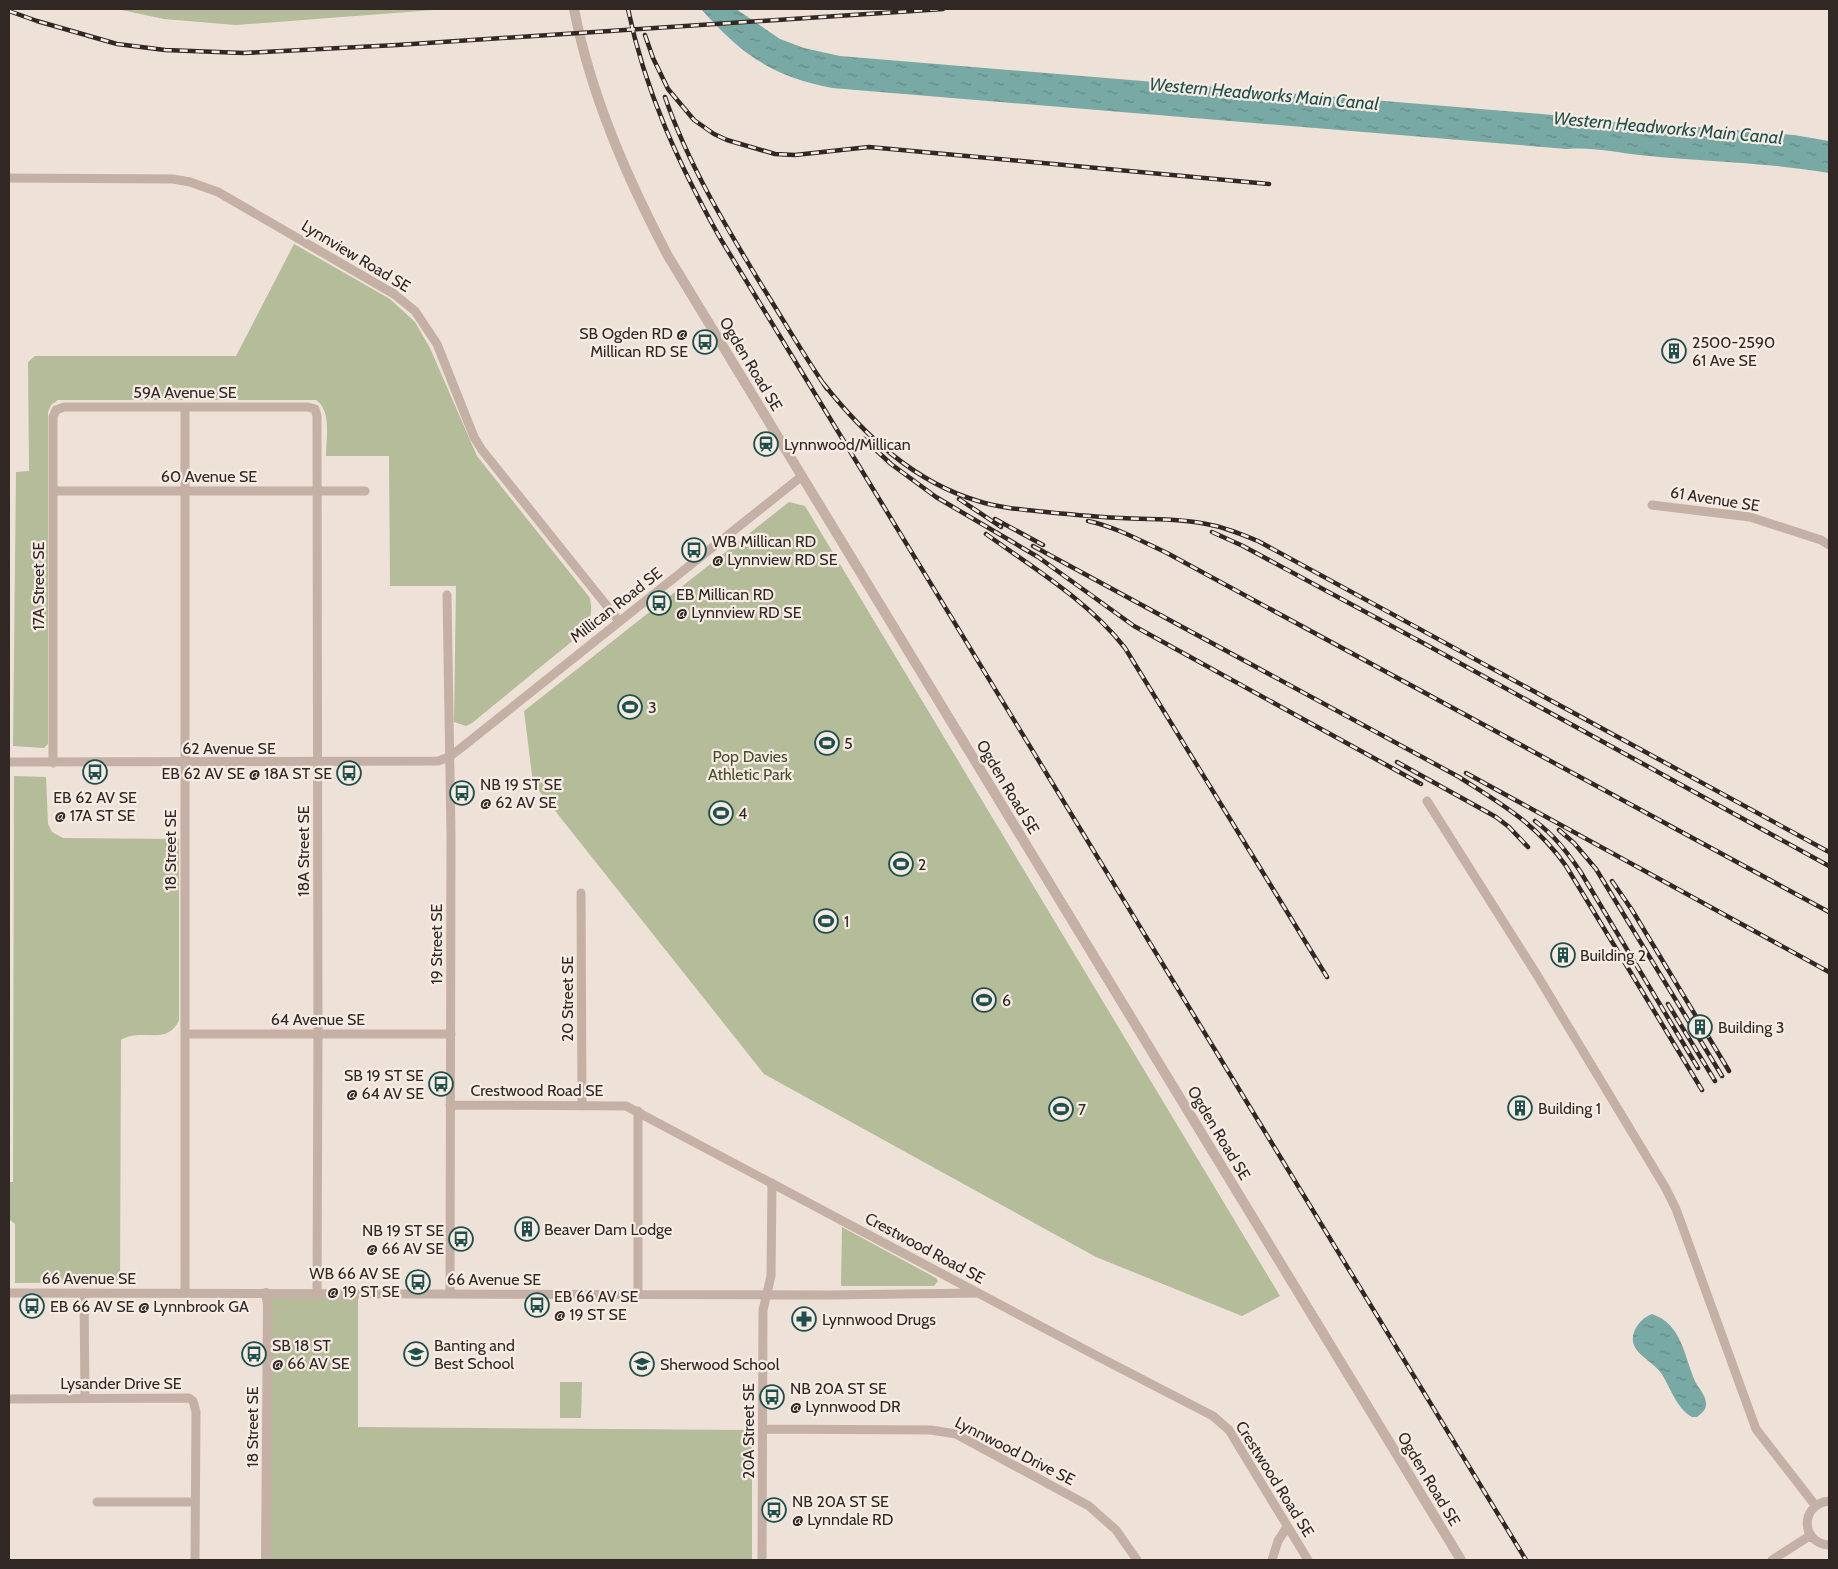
<svg xmlns="http://www.w3.org/2000/svg" width="1838" height="1569" viewBox="0 0 1838 1569" font-family="Cabin,sans-serif">
<defs>
<pattern id="water-ripples" width="26" height="14" patternUnits="userSpaceOnUse" patternTransform="scale(1.25)"><rect width="26" height="14" fill="#79a9a5"/><path d="M2 4q2-2 4 0t4 0M15 11q2-2 4 0t4 0" fill="none" stroke="#648a86"/></pattern>
</defs>
<rect width="100%" height="100%" fill="#eee1d8"/>
<path fill="#b4bc99" d="M117,9H447L236,25L164,19Z
M294,244L390,299L415,322L430,348L477,456L590,598C593,614 590,622 581,634L472,723L466,726L454,722L456,586H390L389,456H326C326,438 332,411 316,400H58L51,405L48,412V744L44,748L13,746L16,472L29,471L28,362L35,356H236Z
M789,502L805,506L1280,1296L1242,1316L1096,1257L764,1074L533,783L524,711Z
M14,776L46,777L48,824L52,832L63,838L179,839V1020C167,1047 141,1027 121,1040L120,1282L15,1283V1224L9,1219V1182H13Z
M842,1227L936,1278L938,1281L934,1286H841Z
M266,1293H358V1427L752,1430V1560H266Z
M560,1382H582L581,1418H560Z"/>
<path fill="url(#water-ripples)" d="M701,9H736L780,39L804,48L840,56L1553,115L1580,118L1590,121L1628,122L1688,126L1794,135L1829,141V173C1766,162 1702,162 1639,155C1614,152 1592,147 1567,149L832,88C771,76 741,54 701,9Z
M1652,1314C1682,1324 1684,1356 1695,1381C1698,1388 1707,1396 1706,1405C1706,1410 1701,1414 1697,1417H1692C1676,1408 1671,1388 1661,1373C1651,1358 1622,1351 1637,1326C1641,1320 1646,1316 1652,1314Z"/>
<g fill="none" stroke-linecap="round" stroke-linejoin="round">
<path stroke="#c5b0a5" stroke-width="9" d="M9,178L173,179L190,182L218,192L394,294L415,311L437,344L474,437L482,450L619,621
M53,491H365
M1652,505L1750,517L1821,540L1829,545
M447,595L451,835L450,1294
M9,762L438,761L449,757L461,748L802,476
M53,763V417L56,410L64,407H308L315,409L317,416L318,1034L317,1293
M1427,801L1537,975L1665,1187L1676,1209L1756,1429L1815,1505
M581,893L582,1106
M185,1034H451
M450,1105L626,1106L1095,1355L1213,1416L1229,1430L1308,1560
M638,1111V1294
M9,1293L830,1295L976,1293
M84,1293L85,1398
M185,1293V407
M9,1399L189,1398L193,1401L196,1412L195,1560
M763,1429L931,1430L956,1434L1089,1506L1116,1530L1137,1560
M1829,1501C1800,1504 1800,1543 1829,1545
M97,1502H194
M762,1560L763,1310L771,1276L772,1183
M1272,1560L1278,1541L1287,1527
M1772,1560L1811,1535"/>
<path stroke="#c5b0a5" stroke-width="10" d="M574,9C591,96 627,178 668,256L1461,1560
M266,1293L268,1305L266,1560"/>
<g stroke="#312826" stroke-width="4.5">
<path id="rail" d="M628,9C645,91 679,165 720,238L1526,1560
M9,11L37,21L117,44L165,50L244,53L397,45L943,9
M645,35L653,58L668,89L694,120L714,134L727,140L775,154L795,155L869,147L1269,184
M665,97C688,164 725,225 762,286C784,321 804,356 827,389
M823,383C864,435 914,482 978,501C1003,509 1030,510 1056,513C1078,515 1099,517 1121,518C1151,520 1181,518 1211,525C1227,528 1243,535 1258,541L1829,852
M864,439L891,464L936,497L1038,557L1134,626L1421,784
M959,499L1001,527
M995,519L1043,545
M1088,521C1116,527 1141,541 1167,553L1829,912
M1212,532L1243,546L1425,644L1829,866
M986,534C1035,569 1088,601 1125,648L1327,977
M1033,546L1459,777C1501,804 1536,823 1566,866L1702,1090
M1397,762L1496,817L1509,827L1528,847
M1466,773L1829,972
M1535,821C1554,835 1567,852 1580,871L1698,1068
M1559,830L1574,843L1596,869L1722,1076
M1612,881L1632,910L1729,1071
M1668,1004L1715,1081"/>
</g>
<use href="#rail" stroke="#f7ece3" stroke-width="2.5" stroke-dasharray="8" stroke-linecap="butt"/>
</g>
<defs>
<g id="bus-ring" transform="scale(1.25)"><circle r="9.5" fill="#f7ece3" stroke="#1f4f4d" stroke-width="1.5"/><path d="M-5-6H5V4H4V6H2V4H-2V6H-4V4H-5ZM-3.5-4V0h7V-4ZM-3.5 1.2v1.5H-2V1.2ZM2 1.2v1.5H3.5V1.2Z" fill="#1f4f4d"/></g>
<g id="building-ring" transform="scale(1.25)"><circle r="9.5" fill="#f7ece3" stroke="#1f4f4d" stroke-width="1.5"/><path d="M-4-6H4V6H1V3H-1V6H-4ZM-2.5-4.3h1.7v1.8h-1.7ZM.8-4.3h1.7v1.8H.8ZM-2.5-1h1.7V.8h-1.7ZM.8-1h1.7V.8H.8Z" fill="#1f4f4d"/></g>
<g id="station-ring" transform="scale(1.25)"><circle r="9.5" fill="#f7ece3" stroke="#1f4f4d" stroke-width="1.5"/><path d="M-3-6H3Q5-6 5-4V2Q5 4 3 4L4.5 6H3L1.5 4h-3L-3 6H-4.5L-3 4Q-5 4-5 2V-4Q-5-6-3-6ZM-3.5-4v3h7v-3ZM-3.5 1v1.5H-2V1ZM2 1v1.5H3.5V1Z" fill="#1f4f4d"/></g>
<g id="stadium-ring" transform="scale(1.25)"><circle r="9.5" fill="#f7ece3" stroke="#1f4f4d" stroke-width="1.5"/><path d="M0-5a6.5 5 0 1 0 0 10a6.5 5 0 1 0 0-10ZM-3.5-1.8h7v3.6h-7Z" fill="#1f4f4d"/></g>
<g id="pharmacy-ring" transform="scale(1.25)"><circle r="9.5" fill="#f7ece3" stroke="#1f4f4d" stroke-width="1.5"/><path d="M-2-6h4v4h4v4h-4v4h-4v-4h-4v-4h4Z" fill="#1f4f4d"/></g>
<g id="school-ring" transform="scale(1.25)"><circle r="9.5" fill="#f7ece3" stroke="#1f4f4d" stroke-width="1.5"/><path d="M0-5L7-2L0 1L-7-2ZM-4 1L0 2.5L4 1V4Q0 6-4 4Z" fill="#1f4f4d"/></g>
</defs>
<g fill-rule="evenodd">
<use href="#bus-ring" x="705" y="342"/>
<use href="#building-ring" x="1674" y="351"/>
<use href="#station-ring" x="766" y="444"/>
<use href="#bus-ring" x="694" y="550"/>
<use href="#bus-ring" x="659" y="603"/>
<use href="#stadium-ring" x="630" y="707"/>
<use href="#stadium-ring" x="827" y="743"/>
<use href="#bus-ring" x="95" y="772"/>
<use href="#bus-ring" x="349" y="773"/>
<use href="#bus-ring" x="462" y="793"/>
<use href="#stadium-ring" x="721" y="813"/>
<use href="#stadium-ring" x="901" y="864"/>
<use href="#stadium-ring" x="826" y="921"/>
<use href="#building-ring" x="1563" y="955"/>
<use href="#stadium-ring" x="984" y="1000"/>
<use href="#building-ring" x="1700" y="1027"/>
<use href="#bus-ring" x="441" y="1084"/>
<use href="#building-ring" x="1520" y="1108"/>
<use href="#stadium-ring" x="1061" y="1109"/>
<use href="#building-ring" x="527" y="1229"/>
<use href="#bus-ring" x="461" y="1239"/>
<use href="#bus-ring" x="418" y="1282"/>
<use href="#bus-ring" x="537" y="1305"/>
<use href="#bus-ring" x="32" y="1306"/>
<use href="#pharmacy-ring" x="804" y="1319"/>
<use href="#bus-ring" x="254" y="1354"/>
<use href="#school-ring" x="416" y="1354"/>
<use href="#school-ring" x="642" y="1364"/>
<use href="#bus-ring" x="772" y="1397"/>
<use href="#bus-ring" x="774" y="1510"/>
</g>
<g text-anchor="middle" dominant-baseline="central" stroke-width="4.5" stroke-linejoin="round" paint-order="stroke">
<g font-size="16" fill="#312826" stroke="#f7ece3">
<text transform="translate(356 256) rotate(31)">Lynnview Road SE</text>
<text transform="translate(751 364) rotate(59)">Ogden Road SE</text>
<text x="185" y="392">59A Avenue SE</text>
<text x="209" y="476">60 Avenue SE</text>
<text transform="translate(1715 499) rotate(9)">61 Avenue SE</text>
<text transform="translate(38 586) rotate(-90)">17A Street SE</text>
<text transform="translate(616 605) rotate(-38)">Millican Road SE</text>
<text x="229" y="748">62 Avenue SE</text>
<text transform="translate(1008 787) rotate(59)">Ogden Road SE</text>
<text transform="translate(170 850) rotate(-90)">18 Street SE</text>
<text transform="translate(303 851) rotate(-90)">18A Street SE</text>
<text transform="translate(436 944) rotate(-90)">19 Street SE</text>
<text transform="translate(567 999) rotate(-90)">20 Street SE</text>
<text x="318" y="1019">64 Avenue SE</text>
<text x="537" y="1090">Crestwood Road SE</text>
<text transform="translate(1219 1133) rotate(59)">Ogden Road SE</text>
<text transform="translate(925 1248) rotate(28)">Crestwood Road SE</text>
<text x="89" y="1278">66 Avenue SE</text>
<text x="494" y="1279">66 Avenue SE</text>
<text x="121" y="1383">Lysander Drive SE</text>
<text transform="translate(252 1427) rotate(-90)">18 Street SE</text>
<text transform="translate(748 1431) rotate(-90)">20A Street SE</text>
<text transform="translate(1015 1451) rotate(27)">Lynnwood Drive SE</text>
<text transform="translate(1275 1479) rotate(58)">Crestwood Road SE</text>
<text transform="translate(1429 1479) rotate(59)">Ogden Road SE</text>
</g>
<g font-size="16" fill="#312826" stroke="#f7ece3" text-anchor="start">
<text x="688" y="333" text-anchor="end">SB Ogden RD @<tspan x="688" dy="18">Millican RD SE</tspan></text>
<text x="1692" y="342">2500-2590<tspan x="1692" dy="18">61 Ave SE</tspan></text>
<text x="784" y="444">Lynnwood/Millican</text>
<text x="712" y="541">WB Millican RD<tspan x="712" dy="18">@ Lynnview RD SE</tspan></text>
<text x="676" y="594">EB Millican RD<tspan x="676" dy="18">@ Lynnview RD SE</tspan></text>
<text x="648" y="707">3</text>
<text x="844" y="743">5</text>
<text x="332" y="773" text-anchor="end">EB 62 AV SE @ 18A ST SE</text>
<text x="480" y="784">NB 19 ST SE<tspan x="480" dy="18">@ 62 AV SE</tspan></text>
<text x="95" y="797" text-anchor="middle">EB 62 AV SE<tspan x="95" dy="18">@ 17A ST SE</tspan></text>
<text x="738" y="813">4</text>
<text x="918" y="864">2</text>
<text x="844" y="921">1</text>
<text x="1580" y="955">Building 2</text>
<text x="1002" y="1000">6</text>
<text x="1718" y="1027">Building 3</text>
<text x="424" y="1075" text-anchor="end">SB 19 ST SE<tspan x="424" dy="18">@ 64 AV SE</tspan></text>
<text x="1538" y="1108">Building 1</text>
<text x="1078" y="1109">7</text>
<text x="544" y="1229">Beaver Dam Lodge</text>
<text x="444" y="1230" text-anchor="end">NB 19 ST SE<tspan x="444" dy="18">@ 66 AV SE</tspan></text>
<text x="400" y="1273" text-anchor="end">WB 66 AV SE<tspan x="400" dy="18">@ 19 ST SE</tspan></text>
<text x="554" y="1296">EB 66 AV SE<tspan x="554" dy="18">@ 19 ST SE</tspan></text>
<text x="50" y="1306">EB 66 AV SE @ Lynnbrook GA</text>
<text x="822" y="1319">Lynnwood Drugs</text>
<text x="272" y="1345">SB 18 ST<tspan x="272" dy="18">@ 66 AV SE</tspan></text>
<text x="434" y="1345">Banting and<tspan x="434" dy="18">Best School</tspan></text>
<text x="660" y="1364">Sherwood School</text>
<text x="790" y="1388">NB 20A ST SE<tspan x="790" dy="18">@ Lynnwood DR</tspan></text>
<text x="792" y="1501">NB 20A ST SE<tspan x="792" dy="18">@ Lynndale RD</tspan></text>
</g>
<g font-size="16" fill="#454d2c" stroke="#f7ece3">
<text x="750" y="756">Pop Davies<tspan x="750" dy="18">Athletic Park</tspan></text>
</g>
<g font-size="18" font-style="italic" fill="#1f4f4d" stroke="#f7ece3">
<text transform="translate(1264 94) rotate(5)">Western Headworks Main Canal</text>
<text transform="translate(1668 128) rotate(5)">Western Headworks Main Canal</text>
</g>
</g>
<rect width="1838" height="1569" fill="none" stroke="#312826" stroke-width="20"/>
</svg>
